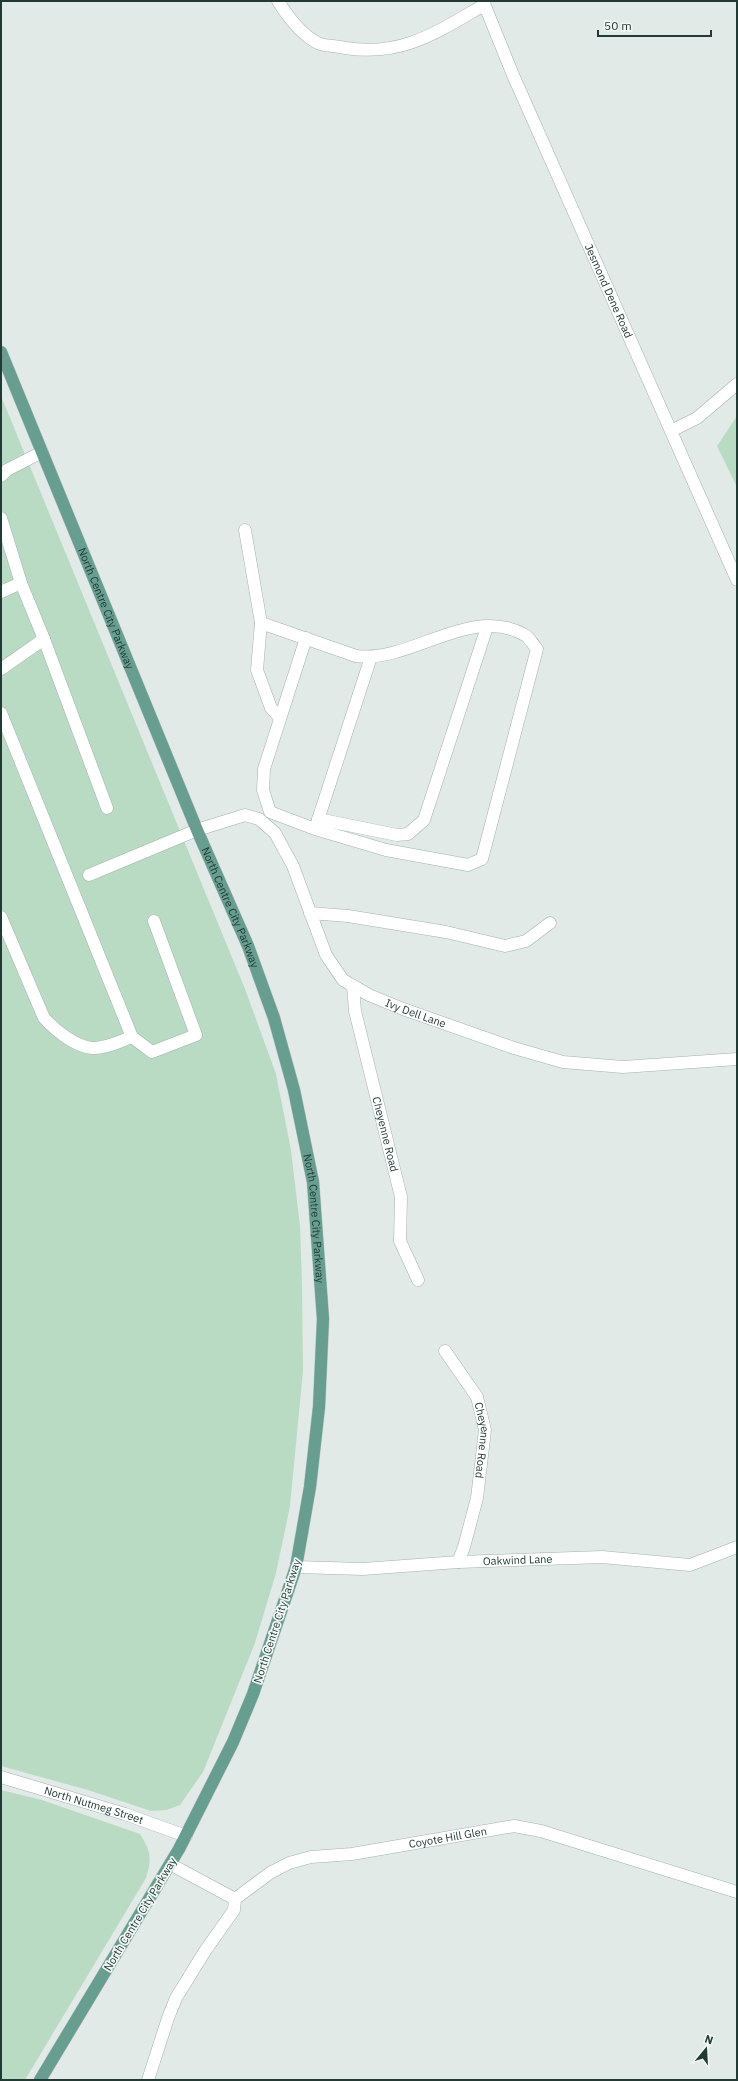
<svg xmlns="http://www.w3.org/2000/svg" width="738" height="2081" viewBox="0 0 738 2081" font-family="'IBM Plex Sans',sans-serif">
<rect width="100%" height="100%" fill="#e1eae6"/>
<path fill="#badbc3" d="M1,396L245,989L276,1074L291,1150L300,1226L302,1283L303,1371L290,1506L276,1573L255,1643L203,1772L180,1805L167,1810L151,1811L88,1790L1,1766Z
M737,416V487L717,446Z
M1,1790L42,1800L140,1834C151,1851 152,1859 146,1878L25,2080H1Z"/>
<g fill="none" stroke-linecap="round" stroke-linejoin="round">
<g stroke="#a4b2ad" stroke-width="13">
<g id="minor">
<path d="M278,1C288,17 302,36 320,44C327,46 337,46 345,48C402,57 437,32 484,5"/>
<path id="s1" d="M483,1L513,75L737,580"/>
<path d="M671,431L697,418L737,384"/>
<path d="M1,476L7,470L42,452"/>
<path d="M1,518L21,583L44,639L107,808"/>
<path d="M245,530L261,623L257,670L271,708L280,718"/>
<path d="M1,592L21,583"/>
<path d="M261,623L356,656C412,663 470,604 525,635C530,638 533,645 537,649L482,859L468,865L386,850L315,829L270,812L263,790L264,769L306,638"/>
<path d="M1,669L44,639"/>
<path d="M1,713L132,1037C120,1041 105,1049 92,1048C74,1046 55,1030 44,1018L1,917"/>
<path d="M318,819L397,835L408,834L424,820L487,627"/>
<path d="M316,826L371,657"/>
<path id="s2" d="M89,875L197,830L245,815L259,819L275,833L293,866L326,955L343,980L369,995L403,1009L514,1048L563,1062L623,1067L737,1059"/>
<path d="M310,913L348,916L446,932L505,946L526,941L550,923"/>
<path id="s3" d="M353,986L355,1011L401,1197L400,1241L418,1280"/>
<path d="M132,1037L152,1052L196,1035L154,921"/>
<path id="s4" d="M445,1351L477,1397L485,1430L477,1498L464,1547L458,1562"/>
<path id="s5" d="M296,1567L363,1569L458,1562L602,1557L690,1565L737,1547"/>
<path id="s6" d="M1,1777L125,1814L186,1836"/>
<path id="s7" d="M170,1864L235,1899L270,1873L289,1863L311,1857L352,1854L514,1826L541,1831L737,1892"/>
<path d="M148,2080L168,2018L176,1998L205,1951L234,1910L235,1899"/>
</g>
</g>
<g stroke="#bdc4c2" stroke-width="13">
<g id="major">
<path id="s8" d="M1,352L197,830L248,946L274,1018L294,1090L313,1182L323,1319L319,1407L310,1487L296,1567L253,1694L233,1742L179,1849L40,2080"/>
</g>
</g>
<use href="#minor" stroke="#fff" stroke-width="12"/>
<use href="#major" stroke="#679e90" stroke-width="12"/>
</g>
<g text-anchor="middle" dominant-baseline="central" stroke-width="3.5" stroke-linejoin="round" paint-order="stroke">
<g font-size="11" fill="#223a34" stroke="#f1f7f4">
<text stroke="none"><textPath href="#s1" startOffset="316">Jesmond Dene Road</textPath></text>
<text stroke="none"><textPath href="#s8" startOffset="277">North Centre City Parkway</textPath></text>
<text stroke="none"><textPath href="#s8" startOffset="601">North Centre City Parkway</textPath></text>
<text stroke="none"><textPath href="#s2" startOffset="446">Ivy Dell Lane</textPath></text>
<text stroke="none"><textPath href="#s3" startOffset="152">Cheyenne Road</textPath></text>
<text stroke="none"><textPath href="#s8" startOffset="925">North Centre City Parkway</textPath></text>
<text stroke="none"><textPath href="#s4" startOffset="100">Cheyenne Road</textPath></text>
<text stroke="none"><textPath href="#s5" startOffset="222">Oakwind Lane</textPath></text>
<text transform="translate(277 1621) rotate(-72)">North Centre City Parkway</text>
<text stroke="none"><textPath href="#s6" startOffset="97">North Nutmeg Street</textPath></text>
<text stroke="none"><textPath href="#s7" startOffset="300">Coyote Hill Glen</textPath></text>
<text transform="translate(140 1914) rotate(-59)">North Centre City Parkway</text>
</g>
</g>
<rect width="738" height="2081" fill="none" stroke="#223a34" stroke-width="4"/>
<g transform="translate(706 2049) rotate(18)" stroke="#f1f7f4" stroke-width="3" paint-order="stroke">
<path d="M0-3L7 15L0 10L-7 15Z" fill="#223a34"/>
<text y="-6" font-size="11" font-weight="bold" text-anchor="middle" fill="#223a34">N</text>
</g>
<path d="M598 30v6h113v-6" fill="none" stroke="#223a34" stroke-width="2"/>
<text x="604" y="30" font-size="12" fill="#223a34" stroke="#f1f7f4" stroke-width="3" paint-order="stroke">50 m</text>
</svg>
